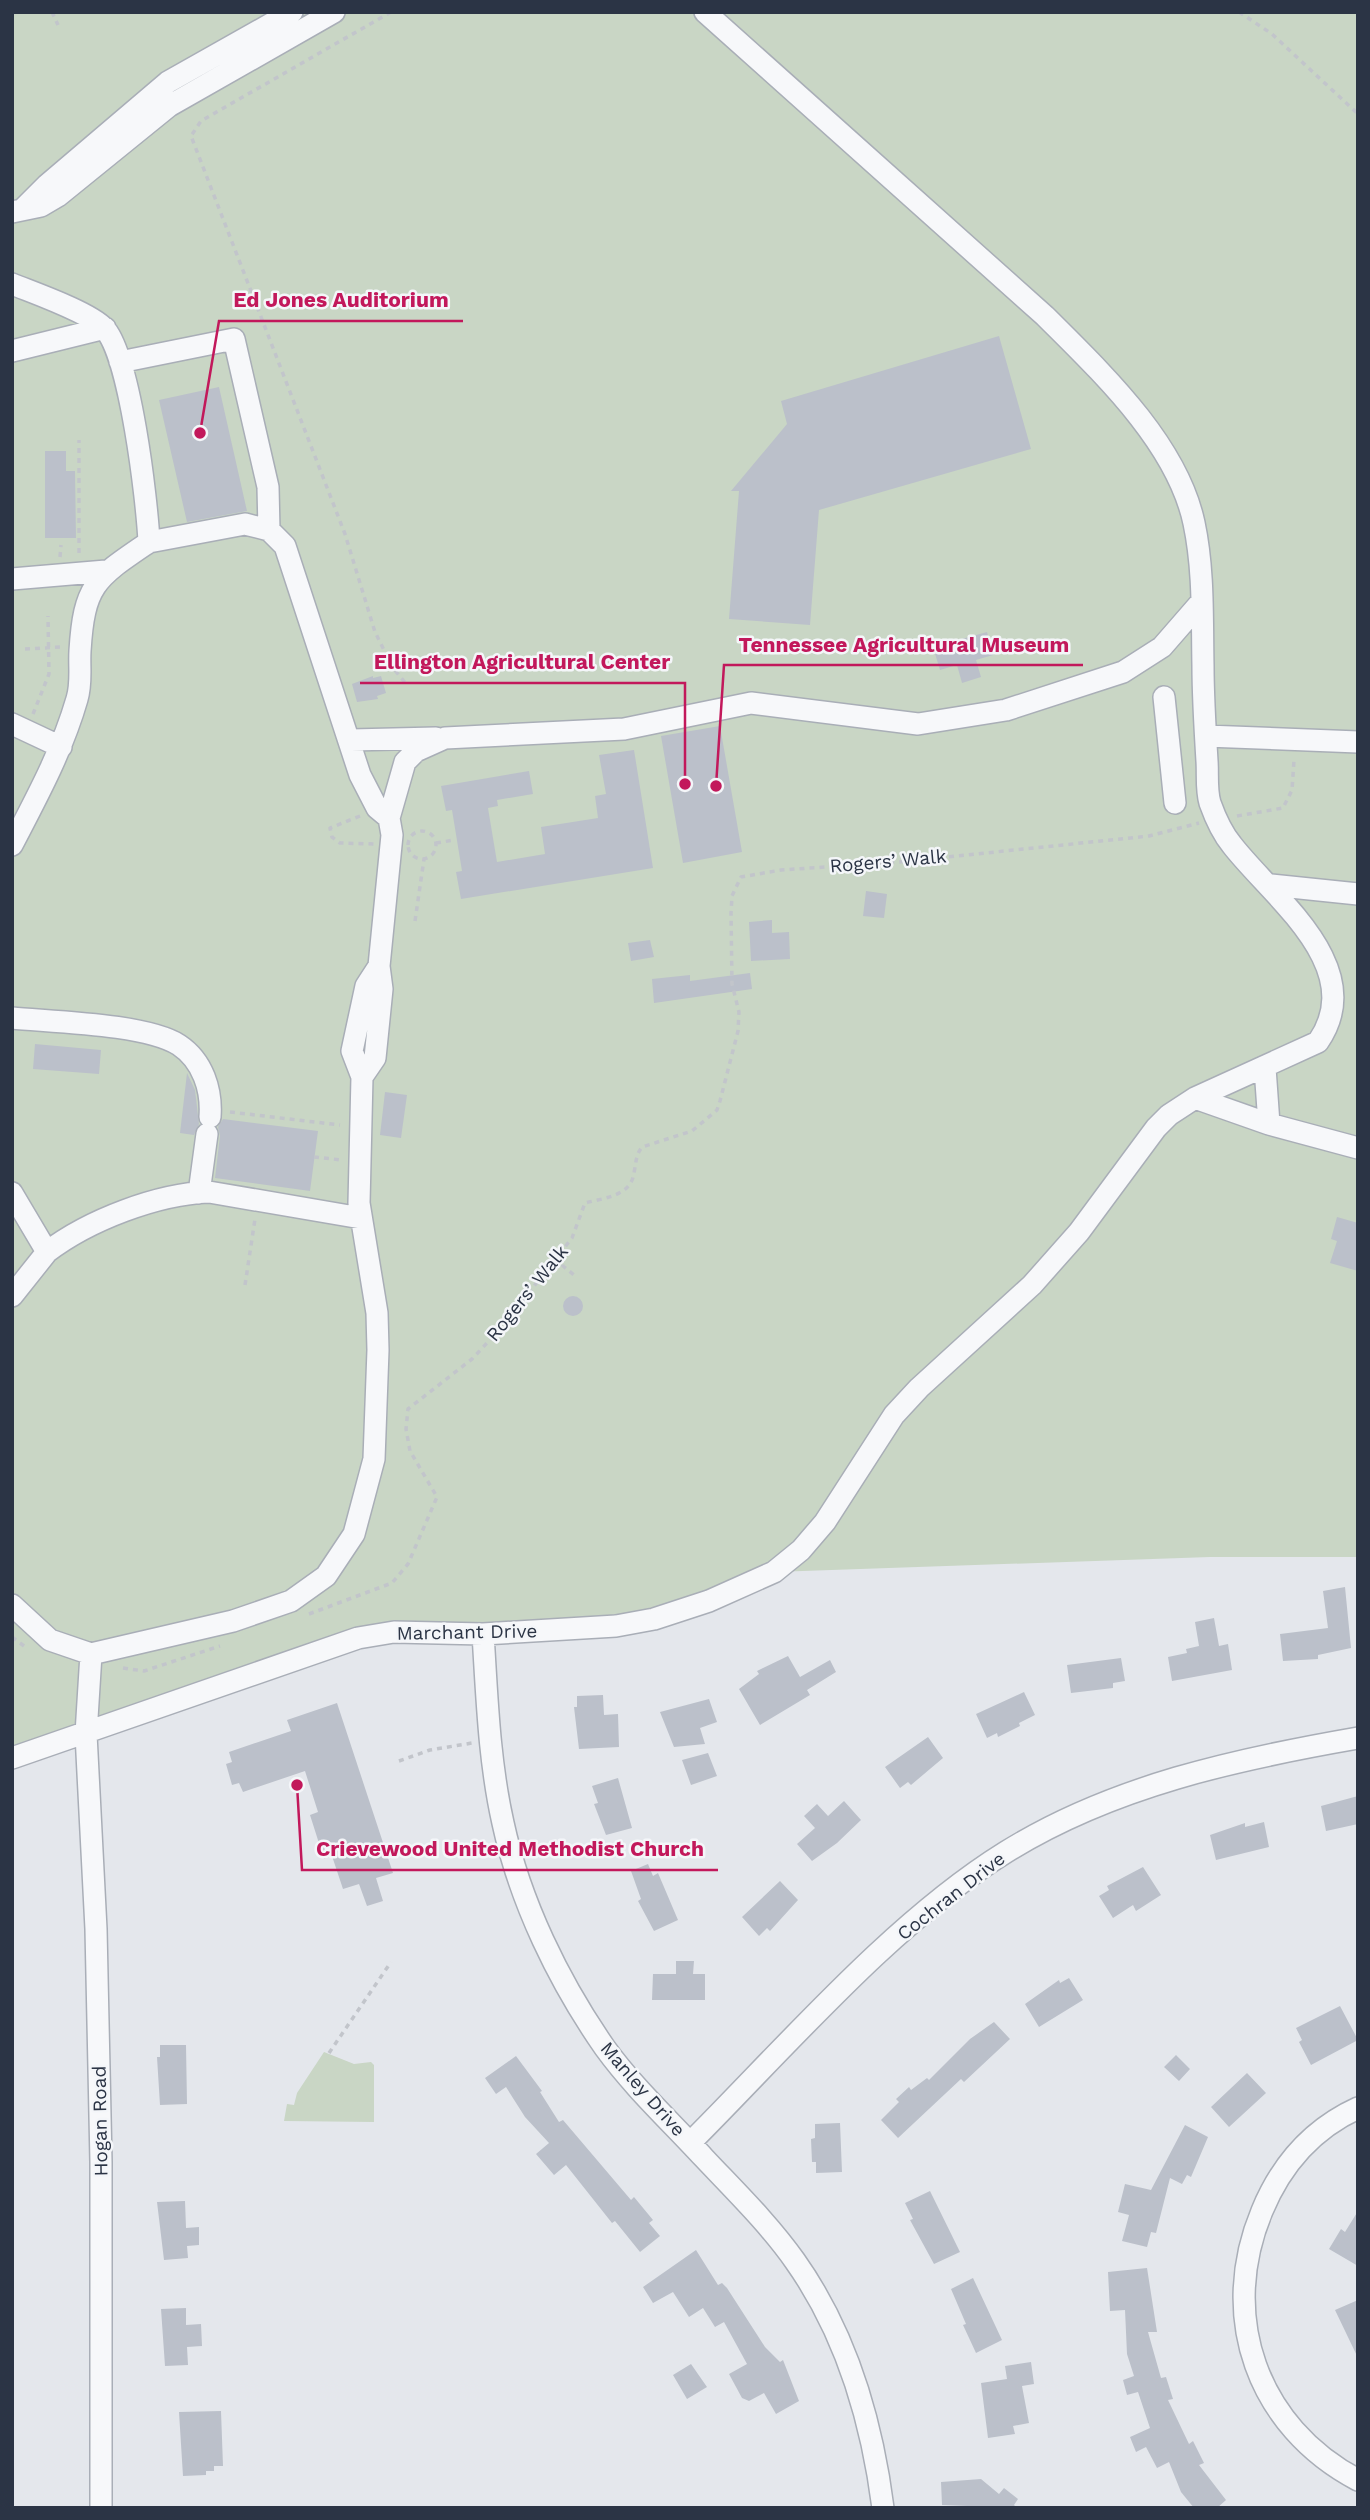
<svg xmlns="http://www.w3.org/2000/svg" width="1370" height="2520" viewBox="0 0 1370 2520" font-family="'Work Sans',sans-serif">
<rect width="100%" height="100%" fill="#e4e7ec"/>
<path fill="#c9d6c5" d="M12,12H1358V1557H1210L774,1572L654,1619L394,1632L12,1758Z
M324,2052L354,2064L371,2062L374,2065V2122L284,2121L287,2104L294,2105L297,2093Z"/>
<path fill="#bbc0ca" d="M999,336L1031,449L819,510L810,625L729,619L739,491H731L787,424L781,401Z
M219,387L247,511L187,522L159,400Z
M45,451H66V471H75L76,538H45Z
M987,632L993,655L976,660L981,677L962,683L957,665L940,670L933,647Z
M373,676V678L381,676L386,693L377,696L378,699L357,702L352,684Z
M720,726L742,852L683,863L661,736Z
M634,750L653,868L461,899L456,872L462,871L452,810L446,811L441,786L529,771L533,794L497,800L498,806L488,808L497,862L545,854L541,827L598,818L595,796L606,794L599,755Z
M866,891L887,894L884,918L863,916Z
M772,920V933L789,932L790,959L751,961L749,922Z
M650,940L654,957L631,961L628,943Z
M750,973L752,989L654,1003L652,979L690,975V981Z
M35,1044L101,1050L99,1074L33,1069Z
M187,1073L195,1090L199,1124L194,1135L180,1133Z
M385,1092L407,1095L401,1138L380,1135Z
M223,1119L318,1131L310,1191L215,1178L220,1136L218,1127Z
M1337,1217L1358,1223V1271L1330,1263L1337,1241L1331,1239Z
M563 1306a10 10 0 1 1 20 0a10 10 0 1 1-20 0Z
M1345,1587L1351,1648L1318,1655V1659L1283,1661L1280,1634L1328,1628L1323,1591Z
M1214,1618L1219,1646L1228,1644L1232,1670L1172,1681L1168,1657L1187,1653L1186,1649L1199,1646L1195,1622Z
M788,1656L800,1677L830,1660L836,1672L807,1690L810,1695L760,1725L739,1689L759,1674L757,1671Z
M1121,1658L1125,1681L1113,1683V1688L1071,1693L1067,1665Z
M1024,1692L1035,1715L1019,1723L1020,1726L998,1737L997,1733L987,1738L976,1714Z
M603,1695L604,1715L618,1714L619,1747L579,1749L574,1707H577V1696Z
M709,1699L717,1722L700,1728L705,1744L674,1747L660,1712Z
M337,1703L393,1873L376,1878L383,1901L367,1906L359,1884L343,1889L332,1856L324,1859L310,1815L318,1812L305,1771L243,1792L239,1783L232,1785L226,1764L232,1762L229,1752L291,1731L287,1720Z
M928,1737L943,1758L911,1785L908,1782L900,1788L885,1767Z
M708,1753L717,1776L691,1785L682,1760Z
M618,1778L632,1828L606,1835L594,1804L598,1803L592,1786Z
M1358,1796V1824L1326,1831L1321,1806Z
M844,1801L861,1820L837,1843L812,1861L797,1844L815,1828L804,1816L817,1804L828,1816Z
M1264,1822L1269,1847L1216,1860L1210,1835L1245,1823V1827Z
M648,1864L653,1876L658,1873L678,1920L654,1931L638,1901L641,1899L631,1871Z
M1143,1867L1161,1895L1136,1911L1133,1905L1113,1918L1099,1896L1109,1890L1107,1886Z
M780,1881L798,1900L770,1931L767,1928L759,1936L742,1917Z
M676,1961H694L693,1974H705V2000H652L653,1974H676Z
M1069,1978L1083,2000L1039,2027L1025,2004L1059,1980L1060,1983Z
M1340,2006L1358,2040L1311,2065L1299,2042L1302,2040L1296,2028Z
M994,2022L1010,2039L964,2082L961,2079L898,2138L881,2120L899,2102L896,2099L909,2087L911,2090L927,2078L929,2080L970,2039Z
M160,2045H186L187,2104L160,2105L157,2057H160Z
M1176,2055L1190,2069L1179,2081L1164,2067Z
M516,2056L542,2091L540,2092L559,2122L563,2120L631,2200L634,2197L653,2220L649,2223L660,2236L640,2252L615,2221L612,2223L566,2165L554,2175L536,2154L549,2143L525,2117L506,2087L496,2094L485,2078Z
M1247,2073L1266,2093L1229,2127L1211,2107Z
M840,2123L842,2172L816,2173V2162H812L811,2139L815,2138V2124Z
M1185,2125L1208,2137L1191,2177L1187,2175L1182,2184L1170,2178L1156,2233L1151,2232L1147,2247L1122,2241L1129,2215L1118,2212L1125,2184L1151,2190Z
M930,2191L960,2252L934,2264L910,2220L913,2219L905,2203Z
M185,2201L186,2228L199,2227V2245L187,2246L188,2258L164,2260L157,2202Z
M1358,2211V2266L1329,2249L1341,2229L1345,2232Z
M696,2250L718,2285L722,2283L727,2288L765,2347L780,2362L783,2360L799,2401L776,2414L764,2393L749,2401L742,2398L729,2374L747,2364L724,2322L715,2327L703,2308L689,2317L673,2292L653,2303L643,2287Z
M1147,2268L1157,2332H1148L1161,2378L1166,2377L1173,2399L1168,2400L1189,2444L1193,2441L1204,2463L1199,2465L1226,2500L1217,2508H1194L1181,2492L1169,2462L1157,2468L1146,2447L1136,2452L1130,2437L1150,2428L1138,2392L1127,2395L1123,2380L1134,2376L1127,2354L1125,2310L1110,2311L1108,2272Z
M973,2278L1002,2340L976,2353L963,2325L966,2324L951,2289Z
M1358,2300V2358L1335,2310Z
M186,2308V2325L201,2324L202,2346L187,2347L188,2365L165,2366L161,2309Z
M1031,2362L1034,2384L1022,2386L1029,2423L1013,2426L1015,2434L988,2438L981,2383L1007,2379L1005,2366Z
M691,2364L707,2387L687,2399L673,2375Z
M221,2411L223,2466H214V2471H206V2475L183,2476L179,2412Z
M981,2479L999,2494L1004,2488L1018,2499L1014,2505L1017,2508L942,2505L941,2482Z"/>
<g fill="none" stroke-linecap="round" stroke-linejoin="round">
<g stroke="#a9aeb7" stroke-width="24">
<path id="minor" d="M24,208L47,185L168,82L292,12
M12,212L41,206L58,196L169,106L334,12
M12,284C34,293 89,312 104,328C130,355 147,500 149,542C96,578 84,584 80,651C79,667 82,683 77,699C62,751 37,797 12,845
M12,351L105,328
M120,362L234,339L268,487L269,530
M149,542L245,524L269,530L285,546L360,775L377,808L389,818
M12,579L106,571
M1164,697L1175,803
M12,724L61,747
M1206,736L1358,742
M351,740L436,738
M1271,885L1358,894
M12,1018C54,1022 146,1024 179,1045C203,1061 212,1090 210,1117
M1265,1068L1269,1124
M362,1077L375,1058L382,989L379,966
M1195,1098L1269,1124L1358,1148
M12,1193L47,1252L12,1296
M199,1193L207,1134
M47,1252C89,1220 157,1194 209,1192L361,1218
M12,1605L50,1640L91,1654L86,1734L96,1929L101,2162V2508
M483,1634C487,1697 489,1761 503,1823C520,1902 559,1982 605,2048C634,2088 671,2122 704,2158C735,2191 769,2224 795,2261C846,2333 872,2422 883,2508
M91,1654L233,1621L291,1601L326,1576L354,1534L374,1459L378,1350L377,1313L359,1203L362,1077L352,1051L366,986L379,966L392,835L389,818L405,762L416,751L445,738L624,729L751,703L918,724L1006,710L1123,672L1162,647L1202,601
M12,1758L358,1638L394,1632L483,1634L616,1626L654,1619L709,1601L774,1572L801,1550L825,1522L894,1415L919,1388L1032,1285L1079,1232L1156,1128L1169,1115L1195,1098L1318,1042C1370,967 1272,897 1232,845C1222,833 1215,817 1210,803C1206,790 1208,774 1207,761C1205,729 1203,697 1203,666C1202,619 1204,570 1194,523C1177,443 1101,372 1045,316L705,12
M1358,2108C1312,2129 1281,2165 1262,2211C1218,2316 1257,2427 1358,2480
M690,2143C785,2048 893,1922 1006,1852C1112,1786 1237,1759 1358,1738"/>
</g>
<path stroke="#c2c5cb" stroke-width="3.5" stroke-dasharray="5 5" stroke-linecap="butt" d="M52,12L58,25
M391,12L201,121L191,136L345,534L375,632L393,668L407,685
M1239,12L1272,34L1358,114
M12,14L15,12
M1358,507V523
M79,553V440
M60,557L61,545
M25,649L61,647
M33,714L49,674L48,616
M360,816L330,828L332,837L340,843L374,844
M1237,816L1283,808L1292,790L1294,760
M408 845a14 14 0 1 1 28 0a14 14 0 1 1-28 0Z
M436,843L454,840
M415,921L424,859
M230,1112L340,1125
M314,1157L342,1160
M560,1255L563,1266L574,1275
M245,1285L255,1219
M309,1614L392,1583L408,1564L437,1497L410,1451L406,1429L408,1409L472,1359L501,1328L572,1238L585,1203C604,1198 631,1196 634,1173C636,1163 636,1154 642,1147L692,1131L717,1110L720,1101L738,1031L739,1012L732,984L731,913L732,896L741,877L781,870L899,862L1149,836L1199,823
M12,1637L24,1646
M123,1668L144,1671L220,1646
M399,1761L430,1750L472,1743
M329,2053L391,1962"/>
<use href="#minor" stroke="#f7f8fa" stroke-width="21"/>
</g>
<g text-anchor="middle" dominant-baseline="central" stroke-width="5" stroke-linejoin="round" paint-order="stroke">
<g font-size="19" fill="#2b3445" stroke="#f4f6f9">
<text transform="translate(888 861) rotate(-5)">Rogers’ Walk</text>
<text transform="translate(527 1293) rotate(-51)">Rogers’ Walk</text>
<text transform="translate(467 1632) rotate(-1)">Marchant Drive</text>
<text transform="translate(951 1896) rotate(-38)">Cochran Drive</text>
<text transform="translate(643 2089) rotate(49)">Manley Drive</text>
<text transform="translate(100 2121) rotate(-91)">Hogan Road</text>
</g>
</g>
<path fill="none" stroke="#c2185b" stroke-width="2.5" d="M200 433L219 321H463M716 786L724 665H1083M685 784L685 683H360M297 1785L302 1870H718"/>
<g fill="#c2185b" stroke="#f4f6f9" stroke-width="2.5">
<circle cx="200" cy="433" r="7"/>
<circle cx="716" cy="786" r="7"/>
<circle cx="685" cy="784" r="7"/>
<circle cx="297" cy="1785" r="7"/>
</g>
<g font-size="21" text-anchor="middle" font-weight="bold" fill="#c2185b" stroke="#f4f6f9" stroke-width="5" stroke-linejoin="round" paint-order="stroke">
<text x="341" y="307">Ed Jones Auditorium</text>
<text x="904" y="652">Tennessee Agricultural Museum</text>
<text x="522" y="669">Ellington Agricultural Center</text>
<text x="510" y="1856">Crievewood United Methodist Church</text>
</g>
<rect width="1370" height="2520" fill="none" stroke="#2b3445" stroke-width="28"/>
</svg>
